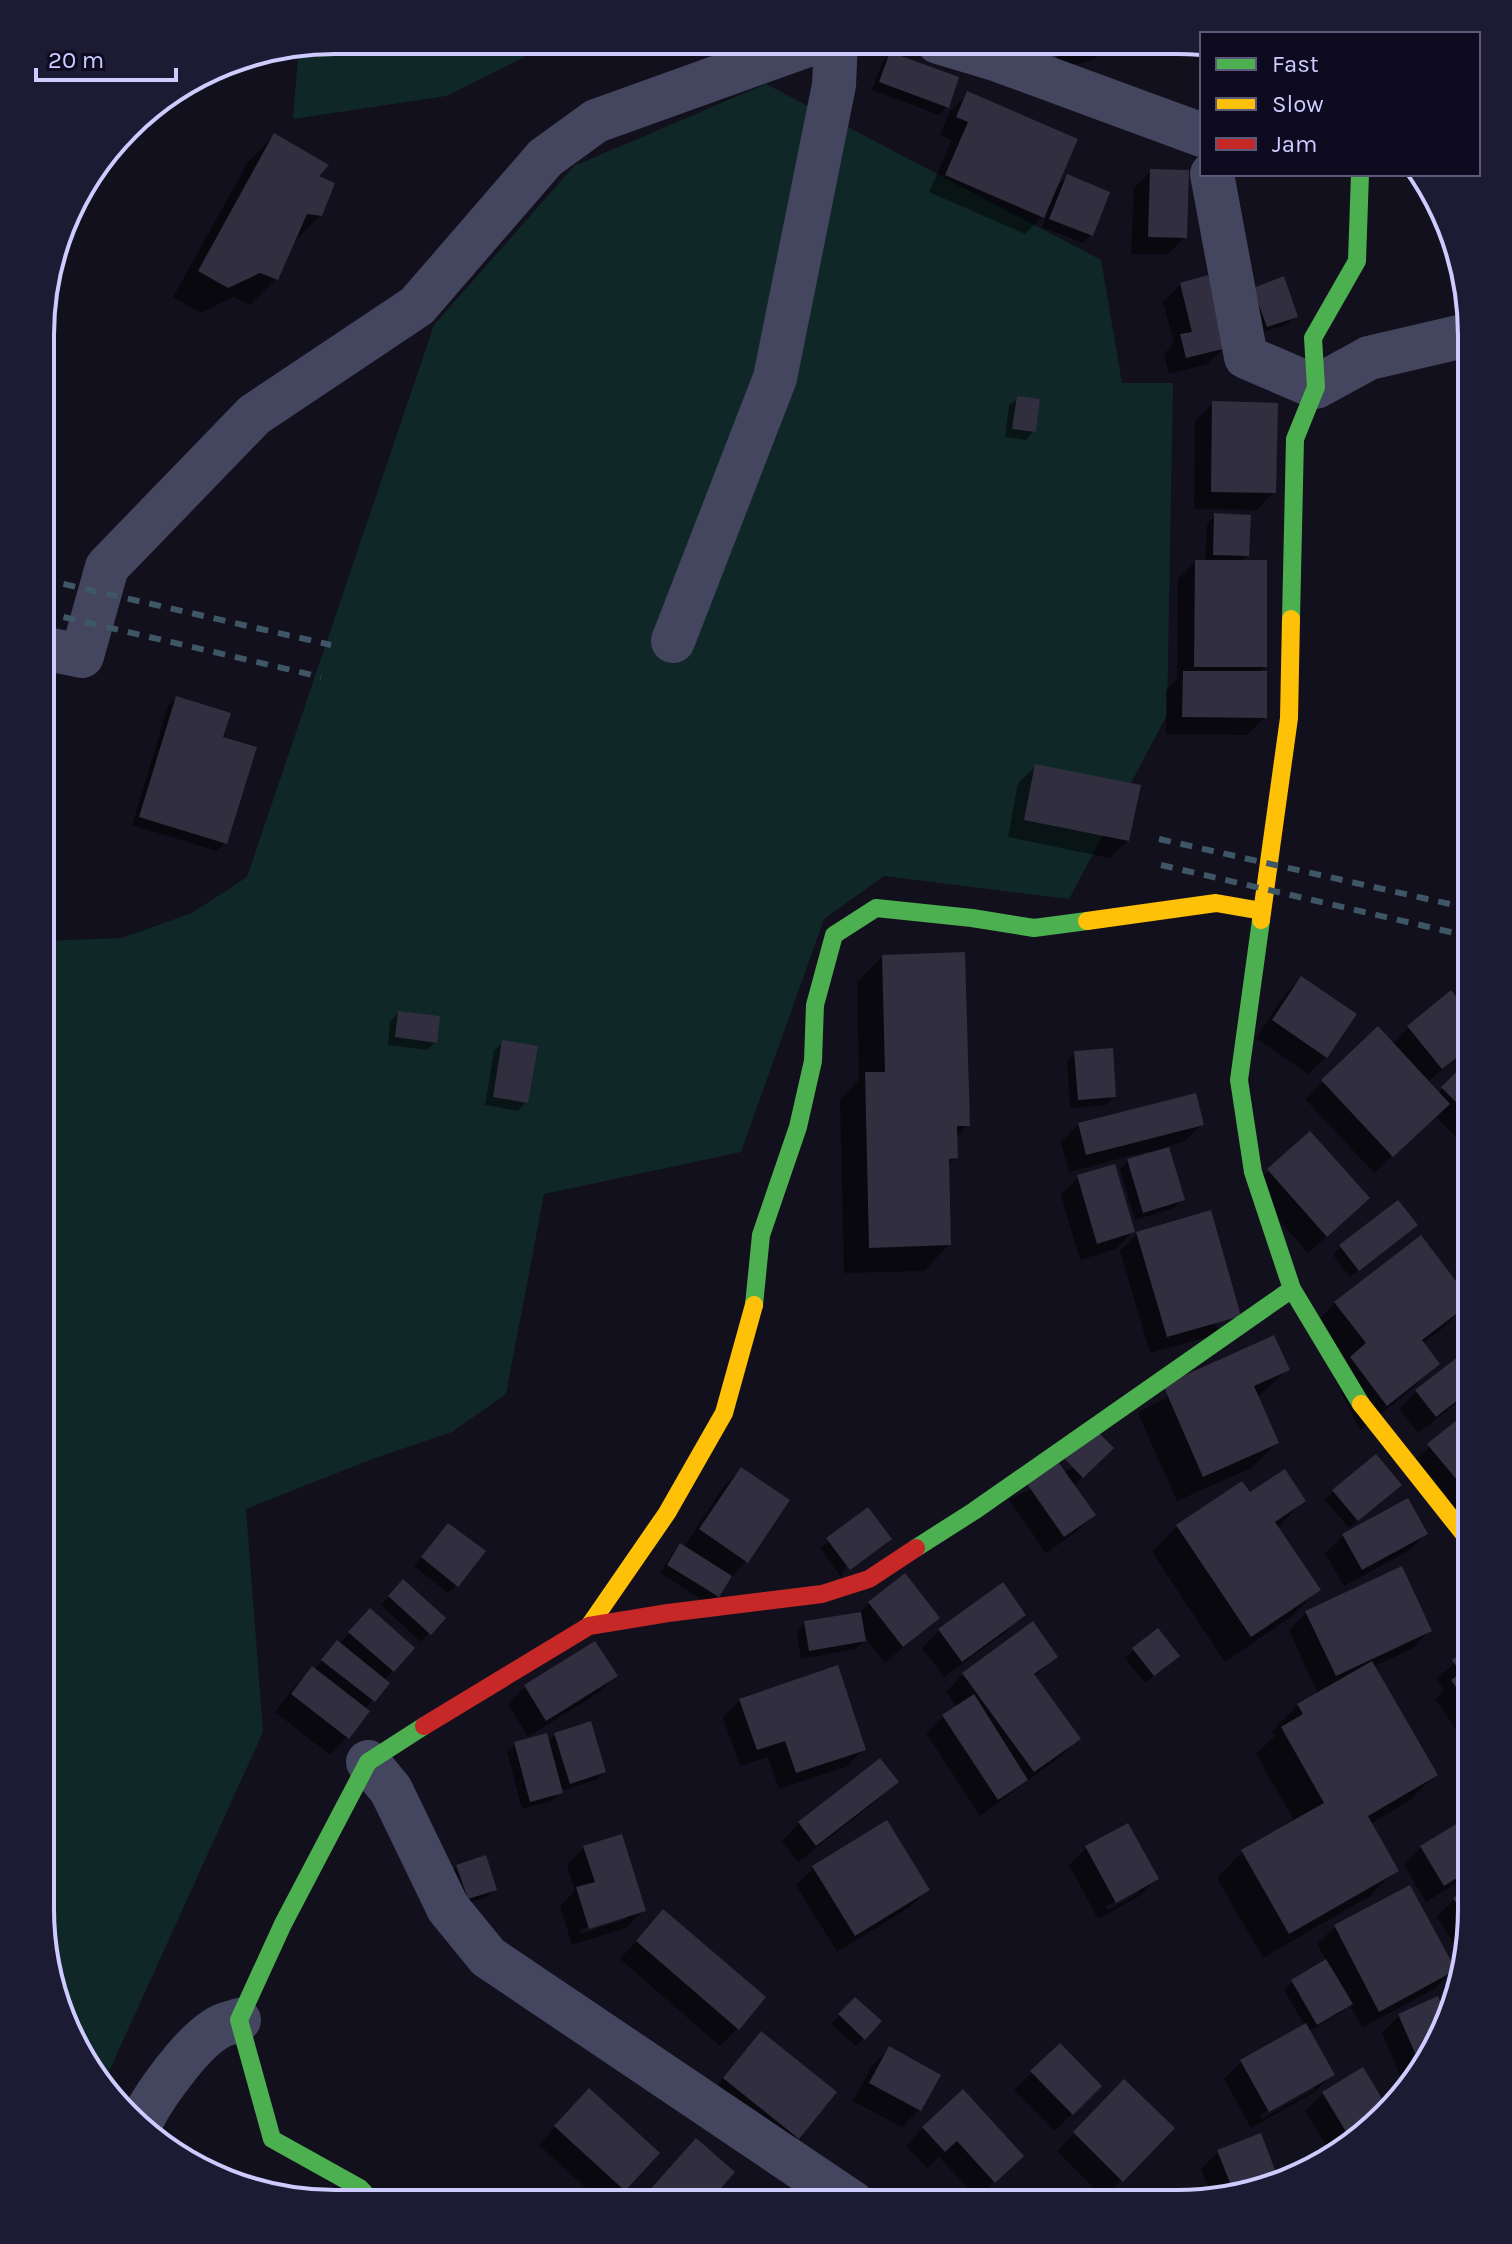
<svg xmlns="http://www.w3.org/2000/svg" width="1512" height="2244" viewBox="0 0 1512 2244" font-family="Karla,sans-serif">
<rect width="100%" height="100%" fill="#12101c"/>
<path fill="#0f2827" d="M335,40L540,41L524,57L446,96L293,119L299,46Z
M766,84L1101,260L1122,383H1173L1167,715L1069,899L884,876L824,919L741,1152L544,1194L506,1394L452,1432L375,1458L246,1509L263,1732L101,2089L63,2022L40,1909L42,941L122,938L192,913L247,877L434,325L574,166Z"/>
<path fill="#0007" fill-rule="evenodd" d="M1009,42H1110L1111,43L1093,60L1017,78Z
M891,54L947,107L939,115L872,90L882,63Z
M968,94L1054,189L1068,176L1091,235L1083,243L1042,227L1049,210L1025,234L929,192L952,140L940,135L950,111Z
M274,136L315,176L321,215L295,241L276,279L250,305L233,297L201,313L173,297L248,162Z
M1151,171L1185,237L1168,254H1131L1134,188Z
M1181,284L1225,347L1208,364L1169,374L1164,354L1174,343L1163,302Z
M1246,298L1296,316L1288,324L1258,334Z
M1018,398L1034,431L1026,440L1005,437L1009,406Z
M1213,403L1274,492L1257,510L1194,509L1195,421Z
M1215,516L1247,555L1240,562L1265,666L1258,673L1265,717L1247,735L1166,734V690L1177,679L1178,579L1195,562H1205L1207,524Z
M176,698L221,738L225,843L217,851L132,825L168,706Z
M1036,766L1128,840L1110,858L1008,837L1018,783Z
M883,956L968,1125L955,1138L956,1157L947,1166L949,1245L924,1271L844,1273L840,1100L859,1080L857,982Z
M1301,978L1354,1014L1326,1057L1308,1074L1256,1038L1284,996Z
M398,1013L436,1042L427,1050L388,1045L390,1022Z
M1409,1027L1472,1046L1427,1082L1438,1093L1472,1060V1153L1435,1116L1374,1173L1305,1099L1323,1082L1392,1044Z
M503,1042L526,1102L518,1111L485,1105L494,1051Z
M1075,1053L1114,1097L1106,1105L1070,1108L1067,1061Z
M1079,1124H1202L1184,1142L1167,1146L1182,1199L1174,1208L1135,1220L1120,1169L1128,1161L1150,1155L1149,1151L1069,1172L1061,1142Z
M1268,1171L1350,1216L1308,1253L1251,1188Z
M1078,1177L1133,1232L1115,1249L1080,1260L1061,1195Z
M1407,1233L1350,1277L1333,1255L1341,1246Z
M1137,1234L1222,1333L1150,1353L1120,1251Z
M1469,1302L1444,1327L1422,1344L1437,1364L1411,1390L1360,1430L1310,1329L1335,1303Z
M1273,1338L1287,1370L1257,1398L1277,1443L1251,1468L1177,1501L1138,1413Z
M1472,1348V1391L1418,1433L1399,1409L1416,1392Z
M1472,1410L1471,1536L1411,1463Z
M1112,1448L1073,1486L1093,1515L1076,1532L1046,1553L1009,1500Z
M742,1469L746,1561L709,1604L660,1573L672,1554L681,1546L683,1548L724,1486Z
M1334,1491L1391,1493L1349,1528L1325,1500Z
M1249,1495L1304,1500L1277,1528L1318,1590L1292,1616L1225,1662L1152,1552L1177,1526Z
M1407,1500L1426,1534L1408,1551L1344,1586L1325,1553L1343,1536Z
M868,1510L841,1577L820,1548Z
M440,1533L456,1585L448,1593L414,1566Z
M403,1582L443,1618L421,1642L381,1605Z
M869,1603L937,1618L885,1663L866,1639L856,1649L801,1659L797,1632L805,1623L858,1614Z
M1306,1613L1430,1630L1413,1648L1373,1667L1435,1775L1409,1801L1370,1824L1396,1870L1370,1896L1263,1958L1217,1878L1242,1852L1295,1822L1256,1754L1275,1736L1272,1731L1298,1705L1318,1694L1289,1630Z
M1023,1614L1006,1632L944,1677L922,1648L939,1631Z
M362,1619L393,1671L384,1680L387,1683L365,1709L347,1737L330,1755L275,1712L295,1686L312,1668L314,1670L329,1651L339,1644Z
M1471,1649V1719L1457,1730L1435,1699L1444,1690L1436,1679Z
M1134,1650L1177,1656L1145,1683L1125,1658Z
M1056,1656L1034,1677L1078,1739L1061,1756L980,1816L926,1733L944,1716L957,1707L946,1692L963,1674Z
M615,1676L598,1693L528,1737L508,1704L525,1687Z
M740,1700L864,1749L846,1767L779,1789L768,1757L740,1766L723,1718Z
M555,1734L604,1772L596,1780L561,1791L553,1801L522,1809L507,1752L516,1744L548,1742Z
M1471,1745V1768L1462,1755Z
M897,1781L879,1799L798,1862L782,1841L799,1823Z
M1471,1817V1874L1426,1902L1404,1865L1421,1847Z
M584,1847L644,1910L626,1928L572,1945L560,1906L575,1891L567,1865ZM626,1915V1919L580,1934L579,1930Z
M1086,1848L1157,1879L1139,1896L1098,1919L1069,1865ZM1139,1888V1893L1108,1910L1106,1906Z
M457,1866L495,1889L487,1897L459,1906L449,1875Z
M814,1868L927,1890L910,1907L837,1952L796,1885Z
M1409,1887L1453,1970L1436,1988L1362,2028L1350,2005L1342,2012L1308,2032L1332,2075L1315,2092L1251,2128L1224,2079L1241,2062L1305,2026L1284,1990L1292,1982L1327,1962L1317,1944L1335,1927ZM1315,2084V2089L1262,2119L1260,2115Z
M1471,1889V1929L1465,1961L1437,1917L1454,1899Z
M663,1911L738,2028L720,2046L620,1959Z
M855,1999L879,2022L856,2046L831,2024Z
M1400,2015L1447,2022L1407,2092L1382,2033Z
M761,2033L834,2092L780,2155L707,2097Z
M1060,2045L1099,2086L1055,2131L1014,2090Z
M889,2049L938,2075L919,2110L902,2127L853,2101L872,2066Z
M1362,2070L1388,2112L1357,2143L1333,2157L1305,2111L1323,2093Z
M1124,2082L1172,2128L1104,2198L1057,2151Z
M572,2108L623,2189L610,2202H601L539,2145Z
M923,2128L1021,2156L977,2198L939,2157L927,2168L906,2146Z
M1260,2136L1278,2184L1212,2197L1201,2169L1218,2152Z
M679,2158L705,2203L639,2202Z"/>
<path fill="#302e3f" d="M1029,42H1112L1113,43L1034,62Z
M890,52L959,77L949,108L879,82Z
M967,91L1078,139L1044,218L945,175L968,122L956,117Z
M274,133L329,165L319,176L335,183L322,216L307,214L278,280L260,273L228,288L198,271Z
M1150,169L1189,170L1187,238L1148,237Z
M1067,174L1110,192L1093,236L1049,219Z
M1208,275L1227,348L1186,358L1180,334L1192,332L1180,283Z
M1284,276L1298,317L1267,327L1253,288Z
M1017,396L1040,399L1036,432L1012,429Z
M1212,401L1278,403L1276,493L1211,492Z
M1214,513L1251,515L1249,556L1213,555Z
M1195,560H1267V667H1194Z
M1183,671H1267V718L1182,717Z
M176,696L231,713L223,737L257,747L227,844L139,817Z
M1035,764L1141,785L1129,841L1024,820Z
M965,952L970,1126H957L958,1158L949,1159L951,1245L869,1248L865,1072H885L882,955Z
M1301,976L1357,1014L1327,1058L1272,1020Z
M1451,990L1472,1016V1046L1442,1069L1407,1026Z
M398,1011L440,1016L437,1043L395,1037Z
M1378,1026L1450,1104L1393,1157L1321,1080Z
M502,1040L538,1046L528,1103L493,1097Z
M1113,1048L1116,1097L1078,1100L1074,1051Z
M1472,1057V1118L1441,1087Z
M1196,1093L1204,1125L1086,1155L1078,1123Z
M1310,1131L1370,1198L1327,1237L1267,1169Z
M1169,1147L1185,1200L1143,1213L1127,1159Z
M1115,1164L1135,1232L1097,1244L1077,1175Z
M1398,1200L1418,1225L1359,1271L1339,1245Z
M1211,1210L1241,1316L1167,1337L1136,1232Z
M1421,1235L1472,1302L1422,1340L1440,1364L1387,1406L1350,1357L1366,1343L1334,1302Z
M1274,1335L1290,1370L1254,1386L1279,1443L1203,1477L1163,1385Z
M1472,1346V1389L1436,1417L1415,1390Z
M1472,1408V1498L1427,1444Z
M1095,1429L1114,1448L1083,1478L1065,1459Z
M1376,1454L1402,1485L1358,1521L1332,1490Z
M1056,1459L1096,1515L1064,1537L1025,1481Z
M741,1467L790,1500L748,1563L699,1529Z
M1285,1469L1306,1501L1275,1522L1321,1590L1251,1637L1176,1525L1242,1481L1250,1492Z
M1408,1498L1428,1534L1362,1570L1342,1534Z
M868,1507L892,1539L850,1570L826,1538Z
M448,1523L486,1551L458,1587L421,1557Z
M680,1543L732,1576L719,1597L667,1565Z
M1402,1566L1432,1631L1336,1676L1305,1611Z
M905,1573L940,1618L903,1647L868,1602Z
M403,1579L446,1618L431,1635L388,1596Z
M1003,1582L1026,1615L962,1662L938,1629Z
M370,1608L415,1648L394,1672L348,1632Z
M861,1612L866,1641L809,1651L804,1621Z
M1033,1621L1058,1657L1034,1674L1081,1739L1034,1772L962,1673Z
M1158,1628L1180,1656L1154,1676L1132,1648Z
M337,1640L390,1683L375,1702L321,1660Z
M595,1641L618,1676L546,1721L524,1685Z
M1471,1647V1709L1451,1680L1461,1673L1452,1660Z
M1372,1661L1438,1775L1368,1816L1399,1871L1289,1934L1241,1850L1324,1803L1281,1727L1303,1714L1297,1704Z
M838,1665L866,1750L796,1773L785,1741L757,1750L739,1699Z
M312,1666L370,1711L349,1739L291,1694Z
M974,1694L1028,1780L998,1800L942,1715Z
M591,1721L606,1772L570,1784L554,1733Z
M547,1733L563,1793L530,1802L514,1742Z
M880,1758L899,1782L816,1846L798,1822Z
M1471,1815V1869L1444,1886L1420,1846Z
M887,1820L930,1890L855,1936L812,1866Z
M1128,1823L1159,1879L1116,1903L1085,1846Z
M622,1834L646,1911L589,1929L576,1887L595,1882L583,1846Z
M486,1855L497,1890L468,1899L456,1865Z
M1410,1885L1456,1970L1379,2012L1334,1925Z
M1471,1886V1927L1453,1898Z
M663,1909L766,1997L739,2030L636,1941Z
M1326,1959L1353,2004L1317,2025L1291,1980Z
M1438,1996L1448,2020L1422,2069L1398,2014Z
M855,1997L882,2021L865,2040L838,2014Z
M1306,2023L1335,2075L1269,2112L1240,2060Z
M761,2031L837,2092L799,2139L723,2078Z
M1060,2043L1102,2086L1073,2115L1030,2071Z
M889,2046L941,2075L921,2111L869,2083Z
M1363,2067L1389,2110L1354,2145L1322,2092Z
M1124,2079L1175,2128L1123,2182L1073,2132Z
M589,2088L660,2153L625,2191L554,2126Z
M963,2089L1024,2156L995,2183L957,2141L945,2152L922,2127Z
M1261,2133L1280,2183L1234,2193L1217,2150Z
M696,2138L735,2172L708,2203H658L647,2193Z
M742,2190L755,2203H730Z"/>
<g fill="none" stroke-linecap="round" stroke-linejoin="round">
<path stroke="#44455e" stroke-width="44" d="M938,42L998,60L1202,135
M1212,174L1246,357L1316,387L1369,358L1472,334
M673,641L775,378L834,85L836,41
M42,648L82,656L107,567L254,415L417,306L545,158L596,121L819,41
M368,1762L391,1790L448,1908L488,1957L853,2203
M139,2127C150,2100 191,2044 216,2029C222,2024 232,2023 239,2020"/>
<path stroke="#4caf50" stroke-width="18" d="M1291,619L1295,439L1316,387L1313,338L1357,261L1360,174
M1261,920L1239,1080L1253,1172L1292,1289L1361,1404
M754,1305L761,1235L798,1127L813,1061L815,1005L834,935L876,908L972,918L1034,928L1087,921
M916,1548L974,1511L1292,1289
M373,2202L360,2188L272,2139L239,2020L283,1924L368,1762L424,1726"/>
<path stroke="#ffc107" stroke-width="18" d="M1261,920L1289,718L1291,619
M1087,921L1216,903L1262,911
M1361,1404L1471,1543
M589,1626L667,1513L724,1413L754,1305"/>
<path stroke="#c62828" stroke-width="18" d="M424,1726L589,1626L668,1613L822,1594L869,1579L916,1548"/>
<path stroke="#3e5666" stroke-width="6" stroke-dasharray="12 10" stroke-linecap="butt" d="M42,579L331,645
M42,612L321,677
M1159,839L1472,909
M1161,865L1472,937"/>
</g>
<path d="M0 0H1512V2244H0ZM335 54H1177A281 281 0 0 1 1458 335V1909A281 281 0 0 1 1177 2190H335A281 281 0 0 1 54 1909V335A281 281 0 0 1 335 54Z" fill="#1d1a33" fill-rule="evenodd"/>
<path fill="none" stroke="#ceccff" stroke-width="4" d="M335 54H1177A281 281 0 0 1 1458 335V1909A281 281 0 0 1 1177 2190H335A281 281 0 0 1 54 1909V335A281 281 0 0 1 335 54Z"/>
<rect x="1200" y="32" width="280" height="144" fill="#0e0b21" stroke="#5b587a" stroke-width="2"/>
<rect x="1216" y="58" width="40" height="12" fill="#4caf50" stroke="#5b587a" stroke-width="2"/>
<text x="1272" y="72" font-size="24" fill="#ceccff">Fast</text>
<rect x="1216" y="98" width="40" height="12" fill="#ffc107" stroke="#5b587a" stroke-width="2"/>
<text x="1272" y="112" font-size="24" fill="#ceccff">Slow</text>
<rect x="1216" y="138" width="40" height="12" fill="#c62828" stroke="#5b587a" stroke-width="2"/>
<text x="1272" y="152" font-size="24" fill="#ceccff">Jam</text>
<path d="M36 68v12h140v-12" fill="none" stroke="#ceccff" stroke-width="4"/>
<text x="48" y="68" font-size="24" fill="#ceccff" stroke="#0e0b21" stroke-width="6" paint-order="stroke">20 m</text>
</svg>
